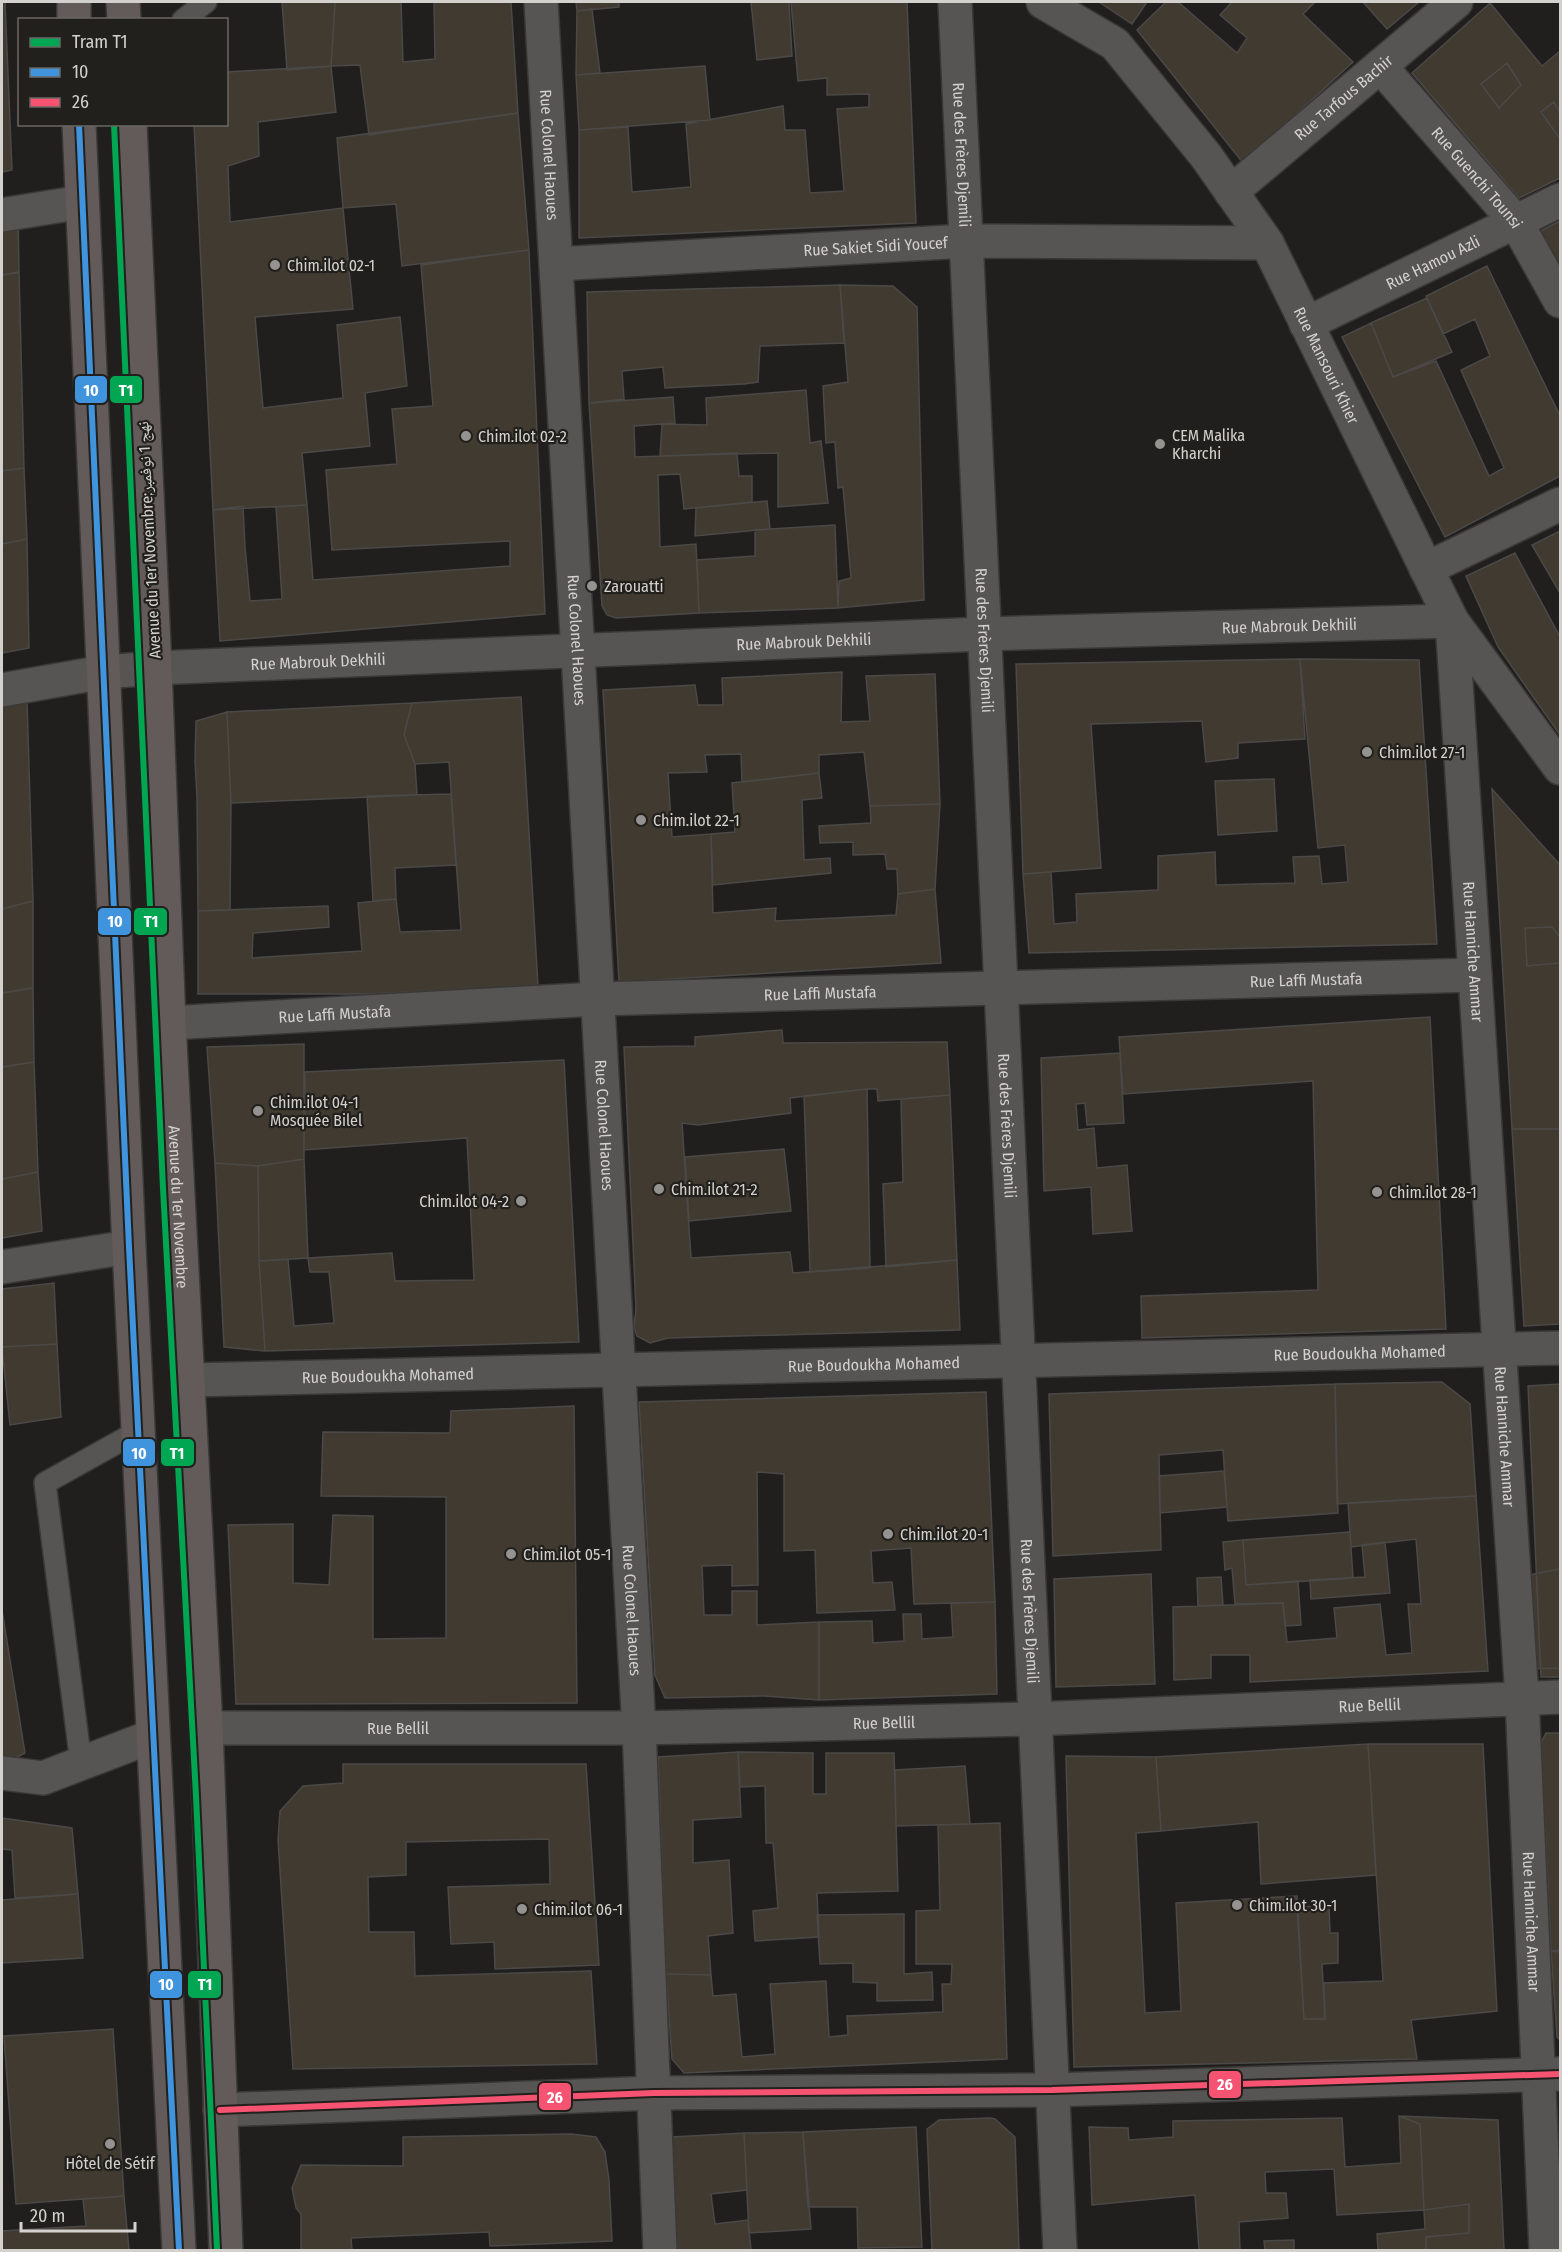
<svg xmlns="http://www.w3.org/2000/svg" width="1562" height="2252" viewBox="0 0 1562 2252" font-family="'Fira Sans Condensed','Noto Naskh Arabic',sans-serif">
<rect width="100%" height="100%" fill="#211f1d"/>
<path fill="#403a30" stroke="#4b4948" stroke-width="1.5" d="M2,2H5L12,170L2,172Z
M282,2H335L331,66L287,70Z
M335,2H401L403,62L435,59L434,2H511L518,113L369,135L360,65L331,66Z
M576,2H619V7L577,11Z
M751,2H789L792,56L757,60Z
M791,2H907L916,223L579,238V130L628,127L632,192L691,187L686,124L783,106L785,130H805L810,193L844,191L837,109L869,107V94L827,95V78L798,81Z
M1099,2H1147L1132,24Z
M1166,2H1178L1237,53L1247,38L1220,15L1232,2H1315L1303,14L1353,62L1243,163L1137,30Z
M1363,2H1419L1387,29Z
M1490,3L1542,66L1560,51V178L1519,198L1412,73Z
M592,9L600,73L576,75L577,11Z
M1507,63L1521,85L1499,108L1481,84Z
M331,66L336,112L258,122L259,156L228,166L230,222L343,208L353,309L255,317L263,408L343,398L337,325L400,317L407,386L365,393L370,446L302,453L307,505L213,510L194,124H226V72Z
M705,66L710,120L579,130L576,75Z
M1554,102L1560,113V139L1541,112Z
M518,113L529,250L402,266L396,204L343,208L337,138Z
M18,212L19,272L2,275V215Z
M1560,221V267L1540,231Z
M529,250L545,614L220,641L213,510L243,506L245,547L250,601L282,599L276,507L307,505L313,580L510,566V541L332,550L326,470L397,464L392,409L433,406L421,265Z
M1487,266L1560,416V476L1445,537L1342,337L1371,323L1393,377L1436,361L1489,476L1504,468L1461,370L1490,356L1475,319L1443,334L1426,296Z
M19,272L24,468L2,471V275Z
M840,285L893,286L917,307L924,600L838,608L839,581L851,578L843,487L838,488L835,442L826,443L823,386L848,382Z
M840,285L844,343L760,346L758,382L744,384L665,388L663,367L622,371L624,399L589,403L587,292Z
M1427,298L1452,352L1393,377L1371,323Z
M806,390L810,443L821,441L828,503L778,507V453L660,456L662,424L707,425L706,398Z
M673,397L675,423L634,426L635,457L737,453L739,476H752V502L684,509L680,474L658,475L660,547L696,544L699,613L616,618L607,615L602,606L589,403Z
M24,468L27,539L2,544V471Z
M767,501L770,529L695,536L696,508Z
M835,525L838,608L699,613L697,560L755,556V530Z
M1560,531V593L1532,545Z
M27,539L29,648L2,653V544Z
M1515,553L1560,637V735L1498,647L1466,576Z
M1300,659L1419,660L1437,944L1029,953L1023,874L1051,872L1054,924L1077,922L1076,894L1158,890V856L1215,852L1216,885L1295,883L1293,857L1319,856L1322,884L1348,882L1345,845L1318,848Z
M1300,659L1305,739L1238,743V758L1206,762L1202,721L1091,724L1101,868L1023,874L1016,664Z
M842,672L841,722L870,721L866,676L935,674L940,804L870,806L864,752L819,755V773L742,782L741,754L705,755L707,772L668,773L672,837L711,834L713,913L776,908L775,921L896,915L898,894L935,889L941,963L619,982L603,690L695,685L698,705H723L722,678Z
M521,697L538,986L368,994H198V911L328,906L329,927L253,933L252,958L362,951L358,903L396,899L400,932L461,930L449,762L415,764L404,735L412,703Z
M27,700L33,901L2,909V705Z
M412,703L404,735L415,764L417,795L231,803L227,712Z
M227,712L231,803L230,910L198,911L197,798L195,761L196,721Z
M819,773L822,798L802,800L804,860L830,858L831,873L713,885L711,834L735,832L732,783Z
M1274,779L1277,831L1218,835L1215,781Z
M1492,789L1560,865V1129H1512Z
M451,794L456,865L395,868L396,899L373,901L367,796Z
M940,804L935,889L898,894L897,869H887L885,854L853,855V842L820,843L819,826L871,823L870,806Z
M33,901V988L2,993V909Z
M1552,927L1560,937V963L1527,966L1525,928Z
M33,988L34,1062L2,1067V993Z
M1430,1017L1446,1329L1142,1338L1141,1296L1318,1290L1313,1081L1123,1094L1119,1037Z
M782,1030L783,1043L947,1042L950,1095L878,1101L877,1089H867L790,1098L791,1113L698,1125L682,1123L691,1258L790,1252L793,1273L957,1260L960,1330L668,1338L650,1343L637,1336L634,1327L636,1309L624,1047L695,1046V1037Z
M304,1044V1159L258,1166L215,1163L207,1047Z
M1120,1053L1124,1123L1087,1125L1085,1103L1076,1104L1078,1130L1094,1128L1097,1168L1127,1165L1132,1231L1093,1234L1091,1187L1044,1191L1041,1058Z
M564,1060L579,1342L265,1351L259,1261L288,1259L294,1326L334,1323L329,1272H310L308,1258L392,1253L395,1281L474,1280L467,1138L304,1150L305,1072Z
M34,1062L38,1172L2,1179V1067Z
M867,1089L870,1268L810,1272L804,1096Z
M950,1095L957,1260L886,1267L883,1184L903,1182L901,1099Z
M1512,1129H1560V1324L1524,1326Z
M784,1149L791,1211L689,1221L685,1157Z
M304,1159L308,1258L259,1261L258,1166Z
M215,1163L258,1166L259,1261L265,1351L224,1347Z
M38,1172L42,1231L2,1238V1179Z
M54,1283L57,1344L2,1347V1289Z
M57,1344L61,1417L10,1425L2,1347Z
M1442,1382L1470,1404L1476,1496L1337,1504L1335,1384Z
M1335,1384L1338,1513L1228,1521L1223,1450L1159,1455L1161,1550L1053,1556L1049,1394Z
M1560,1384V1677H1541L1528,1386Z
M986,1392L995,1602L914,1604L911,1548L871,1551L873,1583L892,1582L895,1610L817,1613L815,1550L784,1551V1474L757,1472L758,1585L732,1586V1565L702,1566L704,1615H732V1591H757V1625L819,1622V1700L764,1696L665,1698L655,1675L639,1402Z
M574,1406L577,1703L236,1704L228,1525L293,1524V1583L329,1585L333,1515L373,1516V1639L446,1638V1497L321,1496L323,1432L450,1433L451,1411Z
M1224,1471L1227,1507L1160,1513L1159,1476Z
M1476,1496L1488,1671L1250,1682V1655H1211V1678L1174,1680L1173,1607L1283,1603L1287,1642L1337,1638L1334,1608L1380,1604L1386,1655L1412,1653L1408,1604H1421L1416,1539L1351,1547L1348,1503Z
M1350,1532L1353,1578L1246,1585L1243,1540Z
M1243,1540L1246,1585L1298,1581L1301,1625L1285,1626L1283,1603L1235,1604L1232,1568L1225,1570L1223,1542Z
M1385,1542L1390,1593L1311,1599L1310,1580L1365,1577L1362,1545Z
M1560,1569V1668L1526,1669L1524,1576Z
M1151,1574L1155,1684L1056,1687L1054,1579Z
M1221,1577L1223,1605L1198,1606L1197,1578Z
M995,1602L997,1694L819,1700V1622L872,1621L873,1643L904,1641L903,1614H921L922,1639L953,1637L951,1603Z
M2,1610L25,1753L7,1762H2Z
M1546,1733H1560V1950L1551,1951L1541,1743Z
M1368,1744H1483L1497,2011L1411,2020L1417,2059L1074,2067L1066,1756L1156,1757L1161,1831L1136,1833L1145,2013L1181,2011L1176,1903L1297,1896L1304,2019H1325L1324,1983L1383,1981Z
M1368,1744L1376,1875L1261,1884L1258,1822L1161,1831L1156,1757Z
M738,1752L741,1817L693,1820V1863L729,1860L733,1933L708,1936L711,1975L666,1974L658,1757Z
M738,1752L813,1753V1794H826V1753H894L898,1891L817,1893L819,1937L755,1941L753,1911L778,1908L773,1843H766L765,1786L740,1787Z
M343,1764H586L599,1965L495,1969L494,1942L451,1944L448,1887L550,1884L549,1839L406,1842V1875L368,1877L369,1932H414L415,1976L591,1971L597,2064L293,2069L278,1840L280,1811L303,1786L343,1783Z
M965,1766L970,1824L896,1826L895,1770Z
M2,1818L72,1828L78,1894L15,1898L12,1850L2,1849Z
M1000,1823L1007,2059L684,2073L672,2059L666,1974L711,1975L713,1996L736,1994L742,2057L775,2054L770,1984L826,1981L829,2037L848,2035L847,2016L943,2012L942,1984H951L952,1964H916V1911L940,1910L938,1825Z
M78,1894L83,1958L2,1963V1900Z
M1329,1906L1330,1933H1338V1963L1322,1964L1325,2019H1304L1297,1907Z
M904,1914V1974L932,1972L933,2000L877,2001V1983L853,1982V1963L820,1964L817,1915Z
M1551,1951L1560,1952V2040L1557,2037Z
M113,2029L124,2196L16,2204L4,2036Z
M1399,2116L1498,2120L1504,2250H1426V2237L1469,2233V2204L1424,2210L1420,2124Z
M1399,2116L1420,2124L1424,2210L1337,2215L1334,2169L1265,2172L1266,2193H1286L1288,2218L1239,2222L1240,2250H1199L1195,2195L1092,2205L1089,2127L1128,2128L1129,2140L1173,2137V2121L1342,2118L1345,2167L1401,2163Z
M990,2118L995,2119L1015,2137L1019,2250H932L927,2129L939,2120Z
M916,2127L922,2247L858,2248L857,2207H808L803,2132Z
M803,2132L811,2229L749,2233L744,2133Z
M744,2133L747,2190L711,2194L715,2224L748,2220L751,2250H677L672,2137Z
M571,2134L596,2137L605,2152L609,2180L612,2241L490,2246L489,2232L351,2238L352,2250H301V2214L296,2208L292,2188L301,2165L403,2166V2137Z
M124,2196L129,2250H2V2231L86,2226L83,2199Z
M1469,2204V2233L1426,2237V2250H1378L1377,2234L1425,2229L1424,2210Z
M1294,2240V2250H1265L1264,2241Z"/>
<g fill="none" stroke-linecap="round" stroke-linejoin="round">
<g stroke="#3a3938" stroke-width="24">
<path id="service" d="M183,20L206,2
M81,1763L45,1483L140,1430"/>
</g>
<g stroke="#3a3938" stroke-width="36">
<g id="minor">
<path id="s1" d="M541,2L639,1728L660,2250"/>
<path id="s2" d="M955,2L1060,2250"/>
<path id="s3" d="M1380,66L1516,222L1560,301"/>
<path id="s4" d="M1231,192L1456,2"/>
<path d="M2,215L82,202"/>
<path id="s5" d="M556,264L966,241L1267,243"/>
<path id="s6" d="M1306,324L1560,200"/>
<path d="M1426,569L1560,504"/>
<path id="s7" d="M2,690L104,672L155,668L984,634L1452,621L1522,1698L1546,2250"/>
<path id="s8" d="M169,1023L597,999L1475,975"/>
<path d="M2,1267L129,1247"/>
<path id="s9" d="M187,1380L1560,1348"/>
<path id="s10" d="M206,1728H639L1034,1719L1560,1697"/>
<path d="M220,2110L654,2093L1052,2090L1559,2074"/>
</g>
</g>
<g stroke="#3a3938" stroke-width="36">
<g id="tertiary">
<path id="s11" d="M1043,2L1115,44L1206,156L1267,243L1452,621L1560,768"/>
<path d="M2,1773L43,1778L153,1736"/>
</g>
</g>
<g stroke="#3a3938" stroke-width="36">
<g id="primary">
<path d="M74,2V20"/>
<path d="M123,2L124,20"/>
<path d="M79,124L129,1247L179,2250"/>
<path id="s12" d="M130,124L155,668L169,1023L206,1728L226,2250"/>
</g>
</g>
<use href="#service" stroke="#575553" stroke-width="21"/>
<use href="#minor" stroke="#575553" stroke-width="33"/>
<use href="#tertiary" stroke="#575553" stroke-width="33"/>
<use href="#primary" stroke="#625b5a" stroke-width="33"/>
<g stroke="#22201c" stroke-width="10">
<path id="bus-1" d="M79,124L129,1247L179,2250"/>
</g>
<g stroke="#22201c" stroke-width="10">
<path id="bus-2" d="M220,2110L654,2093L1052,2090L1560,2074"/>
</g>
<use href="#bus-1" stroke="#4094de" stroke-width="6"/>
<use href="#bus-2" stroke="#f65372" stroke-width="6"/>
<g stroke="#22201c" stroke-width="10">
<path id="tram-1" d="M114,124L163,1188L196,1796L217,2250"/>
</g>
<use href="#tram-1" stroke="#00a651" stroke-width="6"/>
</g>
<g fill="#959390" stroke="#22201c" stroke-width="2">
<circle cx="275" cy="265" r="6"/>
<circle cx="466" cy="436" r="6"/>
<circle cx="1160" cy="444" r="6"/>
<circle cx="592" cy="586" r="6"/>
<circle cx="1367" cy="752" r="6"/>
<circle cx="641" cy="820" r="6"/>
<circle cx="258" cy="1111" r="6"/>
<circle cx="659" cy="1189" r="6"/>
<circle cx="1377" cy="1192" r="6"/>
<circle cx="521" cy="1201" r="6"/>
<circle cx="888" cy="1534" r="6"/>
<circle cx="511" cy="1554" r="6"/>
<circle cx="1237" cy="1905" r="6"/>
<circle cx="522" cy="1909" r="6"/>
<circle cx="110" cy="2144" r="6"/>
</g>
<g text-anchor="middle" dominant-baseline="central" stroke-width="4.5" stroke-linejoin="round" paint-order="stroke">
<g font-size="16" fill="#d3d1ce" stroke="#22201c">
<text stroke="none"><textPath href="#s4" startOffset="147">Rue Tarfous Bachir</textPath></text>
<text stroke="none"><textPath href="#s1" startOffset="153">Rue Colonel Haoues</textPath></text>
<text stroke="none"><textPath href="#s2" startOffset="153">Rue des Frères Djemili</textPath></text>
<text stroke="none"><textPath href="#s3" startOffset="148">Rue Guenchi Tounsi</textPath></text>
<text stroke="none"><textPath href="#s5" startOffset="320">Rue Sakiet Sidi Youcef</textPath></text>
<text stroke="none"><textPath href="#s6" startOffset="141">Rue Hamou Azli</textPath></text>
<text stroke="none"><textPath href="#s11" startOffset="470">Rue Mansouri Khier</textPath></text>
<text transform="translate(149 540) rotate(-93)">Avenue du 1er Novembre;نهج 1 نوفمبر</text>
<text stroke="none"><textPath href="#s7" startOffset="1290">Rue Mabrouk Dekhili</textPath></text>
<text stroke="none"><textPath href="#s1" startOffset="639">Rue Colonel Haoues</textPath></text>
<text stroke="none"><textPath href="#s7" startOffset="804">Rue Mabrouk Dekhili</textPath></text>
<text stroke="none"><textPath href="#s2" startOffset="639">Rue des Frères Djemili</textPath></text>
<text stroke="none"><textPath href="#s7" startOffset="318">Rue Mabrouk Dekhili</textPath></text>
<text stroke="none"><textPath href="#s7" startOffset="1784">Rue Hanniche Ammar</textPath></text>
<text stroke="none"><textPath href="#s8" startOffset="1138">Rue Laffi Mustafa</textPath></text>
<text stroke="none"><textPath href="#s8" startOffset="652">Rue Laffi Mustafa</textPath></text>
<text stroke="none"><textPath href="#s8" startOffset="166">Rue Laffi Mustafa</textPath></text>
<text stroke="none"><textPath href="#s1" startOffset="1125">Rue Colonel Haoues</textPath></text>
<text stroke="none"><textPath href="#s2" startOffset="1125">Rue des Frères Djemili</textPath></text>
<text stroke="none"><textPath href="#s12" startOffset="1084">Avenue du 1er Novembre</textPath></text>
<text stroke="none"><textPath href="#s9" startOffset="1173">Rue Boudoukha Mohamed</textPath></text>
<text stroke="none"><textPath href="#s9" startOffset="687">Rue Boudoukha Mohamed</textPath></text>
<text stroke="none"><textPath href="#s9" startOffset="201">Rue Boudoukha Mohamed</textPath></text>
<text stroke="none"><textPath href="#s7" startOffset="2270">Rue Hanniche Ammar</textPath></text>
<text stroke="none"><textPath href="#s1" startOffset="1611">Rue Colonel Haoues</textPath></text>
<text stroke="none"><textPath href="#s2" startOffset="1611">Rue des Frères Djemili</textPath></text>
<text stroke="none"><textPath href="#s10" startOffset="1164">Rue Bellil</textPath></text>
<text stroke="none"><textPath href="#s10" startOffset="678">Rue Bellil</textPath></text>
<text stroke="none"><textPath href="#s10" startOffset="192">Rue Bellil</textPath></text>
<text stroke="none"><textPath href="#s7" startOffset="2756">Rue Hanniche Ammar</textPath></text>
</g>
<g font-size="16" fill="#d3d1ce" stroke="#22201c" text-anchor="start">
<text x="287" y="265">Chim.ilot 02-1</text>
<text x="1172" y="435">CEM Malika<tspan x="1172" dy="18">Kharchi</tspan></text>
<text x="478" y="436">Chim.ilot 02-2</text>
<text x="604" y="586">Zarouatti</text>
<text x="1379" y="752">Chim.ilot 27-1</text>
<text x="653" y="820">Chim.ilot 22-1</text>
<text x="270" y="1102">Chim.ilot 04-1<tspan x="270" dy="18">Mosquée Bilel</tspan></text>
<text x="671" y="1189">Chim.ilot 21-2</text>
<text x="1389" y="1192">Chim.ilot 28-1</text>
<text x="509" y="1201" text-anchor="end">Chim.ilot 04-2</text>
<text x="900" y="1534">Chim.ilot 20-1</text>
<text x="523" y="1554">Chim.ilot 05-1</text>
<text x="1249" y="1905">Chim.ilot 30-1</text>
<text x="534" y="1909">Chim.ilot 06-1</text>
<text x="110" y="2163" text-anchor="middle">Hôtel de Sétif</text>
</g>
</g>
<g stroke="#22201c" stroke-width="2">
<rect x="74" y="375" width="34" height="29" rx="6" fill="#4094de"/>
<rect x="109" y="375" width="34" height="29" rx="6" fill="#00a651"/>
<rect x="97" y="907" width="35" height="29" rx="6" fill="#4094de"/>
<rect x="133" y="907" width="35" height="29" rx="6" fill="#00a651"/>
<rect x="160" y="1438" width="35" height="29" rx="6" fill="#00a651"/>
<rect x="122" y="1438" width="34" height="29" rx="6" fill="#4094de"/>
<rect x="187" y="1970" width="35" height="29" rx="6" fill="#00a651"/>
<rect x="149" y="1970" width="34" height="29" rx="6" fill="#4094de"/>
<rect x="1208" y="2070" width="34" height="29" rx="6" fill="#f65372"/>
<rect x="538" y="2082" width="34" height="29" rx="6" fill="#f65372"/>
</g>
<g font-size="16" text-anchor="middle" font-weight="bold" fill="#fff">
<text x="91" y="396">10</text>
<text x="126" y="396">T1</text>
<text x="115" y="927">10</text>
<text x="151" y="927">T1</text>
<text x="177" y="1459">T1</text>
<text x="139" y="1459">10</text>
<text x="205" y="1990">T1</text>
<text x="166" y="1990">10</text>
<text x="1225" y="2090">26</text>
<text x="555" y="2103">26</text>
</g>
<rect width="1562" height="2252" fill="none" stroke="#d3d1ce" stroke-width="6"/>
<rect x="18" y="18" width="210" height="108" fill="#22201c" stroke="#696763" stroke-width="1.5"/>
<rect x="30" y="38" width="30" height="9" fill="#00a651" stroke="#696763" stroke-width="1.5"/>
<text x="72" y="48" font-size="18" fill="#d3d1ce">Tram T1</text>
<rect x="30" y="68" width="30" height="9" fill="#4094de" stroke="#696763" stroke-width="1.5"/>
<text x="72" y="78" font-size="18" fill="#d3d1ce">10</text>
<rect x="30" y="98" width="30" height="9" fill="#f65372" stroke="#696763" stroke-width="1.5"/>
<text x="72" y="108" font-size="18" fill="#d3d1ce">26</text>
<path d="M21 2222v9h114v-9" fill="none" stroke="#d3d1ce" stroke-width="3"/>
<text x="30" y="2222" font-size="18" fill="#d3d1ce" stroke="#22201c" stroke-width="4.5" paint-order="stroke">20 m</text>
</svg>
